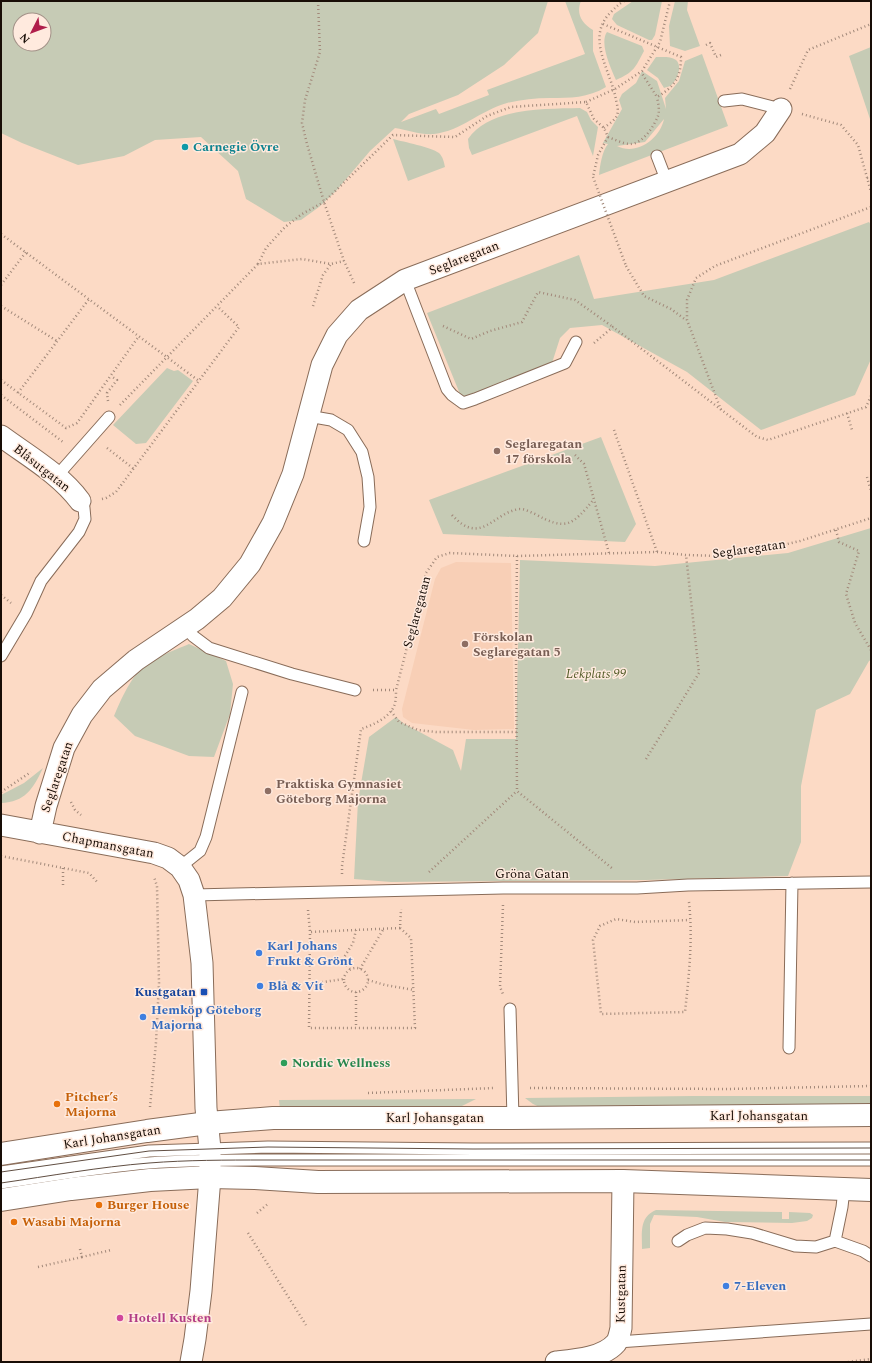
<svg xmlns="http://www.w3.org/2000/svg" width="872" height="1363" viewBox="0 0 872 1363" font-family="Spectral,serif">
<rect width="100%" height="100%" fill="#fcdac5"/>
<path fill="#f8cfb6" d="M456,562L511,563L514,729L474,730L412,723L403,717L402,709L435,579L441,568Z"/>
<path fill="#c6cbb5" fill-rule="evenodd" d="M1,1H548L538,33L504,65L458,95L409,114L401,122L436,109L439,114L489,95L487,90L585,54L565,1H581C576,13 581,23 593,30V51L606,87C588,98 570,98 550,98C535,98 521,100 507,103C481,110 461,131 434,134C420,135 408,130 395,128L370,151L336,191L319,207L301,220L284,222L246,199L238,171L201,137L155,140L124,156L78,165L22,143L1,133ZM20,20H44V44H20Z
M633,1H662L655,35L652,40H649L617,25L612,19L614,14Z
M675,1H688L687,10L700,46L685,51L670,46L669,26Z
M607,32L642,46L644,51C635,68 634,72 616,80C611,69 599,43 607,32Z
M871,47V122L849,56Z
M702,54L728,126L599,175C600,166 602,151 608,144L603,143L622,109L619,100L622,94L636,83L642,71L657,81L666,109L665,98L679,81L685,61ZM664,119C660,139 636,156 617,146L645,142Z
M656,57C662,57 671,56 676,60C683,66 677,81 670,86C669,87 665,87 664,88L658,78L647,70Z
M580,108L587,112L591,120L598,127L593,156L577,116L472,155L469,148L468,139C491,107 545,109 580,108Z
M393,139C404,142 431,147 439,153C443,157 444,162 445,167L408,181Z
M869,222L871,225V359L855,395L761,430L687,372L602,325L570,328L560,338L552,363L462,399L427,313L579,255L594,299L714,280Z
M167,368L174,371L178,370L193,381L146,443L136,444L113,425Z
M601,437L636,524L625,542L443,534L429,500Z
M871,528V660L869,661L850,694L816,710L801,786V842L788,876L646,880L391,882L354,879L358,801L369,737L396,717L403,723L453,750L461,771L466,739H516L520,560L655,566L788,553Z
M189,644L226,661L233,684L230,714L214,757L189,756L135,736L114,716C120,702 127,685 138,672C147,660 175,650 189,644Z
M43,768C33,789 25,802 1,803V795L24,783Z
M693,1096H871V1108L544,1109L533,1104L525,1098Z
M474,1099H476L456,1109L280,1110L279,1100Z
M656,1210L782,1212V1219H789V1212L810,1213L813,1215L812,1218L807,1221L792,1223L725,1222L697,1217L654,1215L650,1224V1248L642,1249C642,1233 639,1217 656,1210Z"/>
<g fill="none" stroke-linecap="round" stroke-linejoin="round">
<g stroke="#896c59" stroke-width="13">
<path id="lane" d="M724,101L742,99L781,109
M657,156L667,182
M405,280L447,389L452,395L463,403L475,399L565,363L576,342
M308,416L331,420L348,430L362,452L368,477L370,507L364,541
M56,477L109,417
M185,627L193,636L209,648L292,674L355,690
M1,656L26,614L41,581L79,532L85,519L84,508L80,501
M180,867L200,851L206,837L242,692
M194,895L503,888H637L688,885L871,882
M510,1009L513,1118
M789,1048L792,883
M1,1172L149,1151L268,1147L473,1149L871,1148
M1,1183C50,1176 99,1167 149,1163C187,1160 226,1160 265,1160H871
M678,1241L687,1235L705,1228L727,1229L752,1233L795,1246L816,1247L835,1241L863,1251L871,1256
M835,1241L842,1207L844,1189
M618,1342L871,1324"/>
</g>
<g stroke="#896c59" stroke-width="23">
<path id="street" d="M1,436C28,456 60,474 80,501
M1,825L154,853L168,858L180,867L189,880L194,895L202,963L206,1108L210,1149V1177L201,1291L195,1339L191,1362
M40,833L46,806L64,748L82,715L102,689L136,660L197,619L222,598L250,564L273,523L293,474L322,365L337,335L359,310L405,280L740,154L765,133L781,109
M556,1362C576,1360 603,1358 616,1343C619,1339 620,1332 621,1328L623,1181"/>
</g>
<g stroke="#896c59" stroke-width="24">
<path id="secondary" d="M1,1154L147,1131L208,1123L273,1118H513L871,1115
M1,1200L71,1189L150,1180L210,1177L255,1178L318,1182L623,1181L871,1190"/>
</g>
<path stroke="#a2897a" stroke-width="2.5" stroke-dasharray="1 3" stroke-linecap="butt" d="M318,1L320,52L305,100L302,123L307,144L324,202L344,261L355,285
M603,24L681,57C681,78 674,87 657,97L641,72
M706,45L710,43L716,57L721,55
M790,89L808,50L871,24
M586,102L615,89L642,71L660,42L670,1
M802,114L841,125L858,145L871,192
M604,128C608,124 615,121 617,115C619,111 617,105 616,100C611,70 584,37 612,11C616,7 619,4 624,1
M608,137C614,139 623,144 630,144C643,144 654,126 658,116C660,109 658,103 657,97
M867,178L871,177
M1,234L199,381
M258,264L266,248L285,227L302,214L324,202L393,135L455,137L487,116L511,107L586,102L594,119L604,128L608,137L598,155L593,177
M626,266L644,296L671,309L686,320
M1,285L26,252
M1,306L57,341
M313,306L323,275L331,264
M443,326L471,339L490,331L522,322L538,292L575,300L613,327
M594,343L613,327L757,437L768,440L866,407L871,396
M1,380L66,428L77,423L139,336
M18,393L89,299
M1,395L63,442
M108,401L107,393L117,380L111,376
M120,405L258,264L302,259L331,264L344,261
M721,410L687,320V300L696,278L715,266L871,207
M847,413L852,430
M614,430L657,552
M107,448L134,469
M575,455L584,464L609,553
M867,477L871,491
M102,499L106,498L116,492L239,327L217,306
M452,515C481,547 493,512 520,509C525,509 530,512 535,514C566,531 572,526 594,499
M836,530L839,542L859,551L846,594L855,623L871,650
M517,556L516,655L517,791L613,869
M1,595L11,603
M373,690H396L426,573L437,557L450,553L517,556L657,552L686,555L719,556L766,549L800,541L871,518
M391,711L399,722L418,730L436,732H517
M646,759L699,673L686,555
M1,792L31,772
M71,802L75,810L81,815
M1,856L89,873L98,883
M429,872L517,791
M342,874V866L361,729C373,725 389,718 394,706C396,702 396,695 396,690
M63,885V867
M689,902C693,939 689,975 685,1012L601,1014L593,940L600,926L616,919L635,922L690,920
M503,905L500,987L503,994
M308,910L310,932
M400,928L310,932L309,1028H415L411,938L400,928L401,909
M344 980a12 12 0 1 1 24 0a12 12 0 1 1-24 0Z
M350,969L344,963L343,959L353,943L356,930
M360,969L384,928
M368,980L385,985L414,990
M310,984L344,979
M356,992V1028
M530,1088L728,1089L871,1086
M368,1093L495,1088
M150,1107L156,1042L159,983L157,886L154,877
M257,1213L269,1203
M248,1233L306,1325
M80,1249L82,1257L111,1250
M38,1267L82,1257
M848,1362L871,1359"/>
<use href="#lane" stroke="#fff" stroke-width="11"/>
<use href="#street" stroke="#fff" stroke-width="21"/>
<use href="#secondary" stroke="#fff" stroke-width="22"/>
<path stroke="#604e42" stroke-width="1" d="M1,1172L149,1151L268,1147L473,1149L871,1148
M1,1183C50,1176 99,1167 149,1163C187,1160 226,1160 265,1160H871"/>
<path stroke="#a2897a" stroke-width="2.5" stroke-dasharray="1 3" stroke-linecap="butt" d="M593,177L626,266"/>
</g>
<circle fill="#0f9aa8" stroke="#ffeade" stroke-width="1.5" cx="185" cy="147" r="4"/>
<g fill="#8d6e63" stroke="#ffeade" stroke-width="1.5">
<circle cx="497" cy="451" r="4"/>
<circle cx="465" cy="644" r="4"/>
<circle cx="268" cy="791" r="4"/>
</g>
<g fill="#3f7fe0" stroke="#ffeade" stroke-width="1.5">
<circle cx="259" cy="953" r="4"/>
<circle cx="260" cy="986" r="4"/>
<circle cx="143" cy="1017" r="4"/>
<circle cx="726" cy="1286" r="4"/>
</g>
<rect fill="#1a4fb4" stroke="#ffeade" stroke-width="1.5" x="200" y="988" width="8" height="8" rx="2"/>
<circle fill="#2e9e5b" stroke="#ffeade" stroke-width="1.5" cx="284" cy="1063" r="4"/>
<g fill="#e8710a" stroke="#ffeade" stroke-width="1.5">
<circle cx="57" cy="1104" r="4"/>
<circle cx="99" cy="1205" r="4"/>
<circle cx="14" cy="1222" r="4"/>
</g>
<circle fill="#d1479c" stroke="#ffeade" stroke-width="1.5" cx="120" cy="1318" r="4"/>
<g text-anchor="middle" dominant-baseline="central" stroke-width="3" stroke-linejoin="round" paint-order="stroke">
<g font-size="13" font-weight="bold" fill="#0d838f" stroke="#ffeade" text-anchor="start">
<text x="193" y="147">Carnegie Övre</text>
</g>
<g font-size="13" fill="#180d06" stroke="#ffeade">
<text transform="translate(464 258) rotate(-21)">Seglaregatan</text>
<text transform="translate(42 468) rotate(38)">Blåsutgatan</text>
<text transform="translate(749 549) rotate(-8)">Seglaregatan</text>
<text transform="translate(417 612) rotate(-75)">Seglaregatan</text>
<text transform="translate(57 777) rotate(-71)">Seglaregatan</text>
<text transform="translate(108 845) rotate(11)">Chapmansgatan</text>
<text x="532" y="874">Gröna Gatan</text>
<text x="759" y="1116">Karl Johansgatan</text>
<text x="435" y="1118">Karl Johansgatan</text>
<text transform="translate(112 1137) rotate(-9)">Karl Johansgatan</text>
<text transform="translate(621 1294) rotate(-89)">Kustgatan</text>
</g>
<g font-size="13" font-weight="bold" fill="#785e54" stroke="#ffeade" text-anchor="start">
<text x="505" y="444">Seglaregatan<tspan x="505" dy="15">17 förskola</tspan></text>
<text x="473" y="637">Förskolan<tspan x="473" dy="15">Seglaregatan 5</tspan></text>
<text x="276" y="784">Praktiska Gymnasiet<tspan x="276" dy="15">Göteborg Majorna</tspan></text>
</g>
<g font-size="13" font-style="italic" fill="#555d2a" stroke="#ffeade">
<text x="596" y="674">Lekplats 99</text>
</g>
<g font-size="13" font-weight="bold" fill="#366cbe" stroke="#ffeade" text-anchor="start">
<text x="267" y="946">Karl Johans<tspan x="267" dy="15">Frukt &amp; Grönt</tspan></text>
<text x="268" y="986">Blå &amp; Vit</text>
<text x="151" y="1010">Hemköp Göteborg<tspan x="151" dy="15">Majorna</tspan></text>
<text x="734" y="1286">7-Eleven</text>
</g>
<g font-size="13" font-weight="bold" fill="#164399" stroke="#ffeade" text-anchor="end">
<text x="196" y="992">Kustgatan</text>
</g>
<g font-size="13" font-weight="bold" fill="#27864d" stroke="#ffeade" text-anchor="start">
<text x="292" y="1063">Nordic Wellness</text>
</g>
<g font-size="13" font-weight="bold" fill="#c56008" stroke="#ffeade" text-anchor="start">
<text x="65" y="1097">Pitcher’s<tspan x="65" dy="15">Majorna</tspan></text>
<text x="107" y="1205">Burger House</text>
<text x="22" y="1222">Wasabi Majorna</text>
</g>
<g font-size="13" font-weight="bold" fill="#b23c85" stroke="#ffeade" text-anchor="start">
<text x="128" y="1318">Hotell Kusten</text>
</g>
</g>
<rect width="872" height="1363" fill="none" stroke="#180d06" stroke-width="4"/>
<g transform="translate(32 32) rotate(228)"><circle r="19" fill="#ffeade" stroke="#a39288"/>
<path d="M0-3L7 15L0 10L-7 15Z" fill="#b01e4b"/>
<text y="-6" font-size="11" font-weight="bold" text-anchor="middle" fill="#180d06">N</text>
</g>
</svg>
